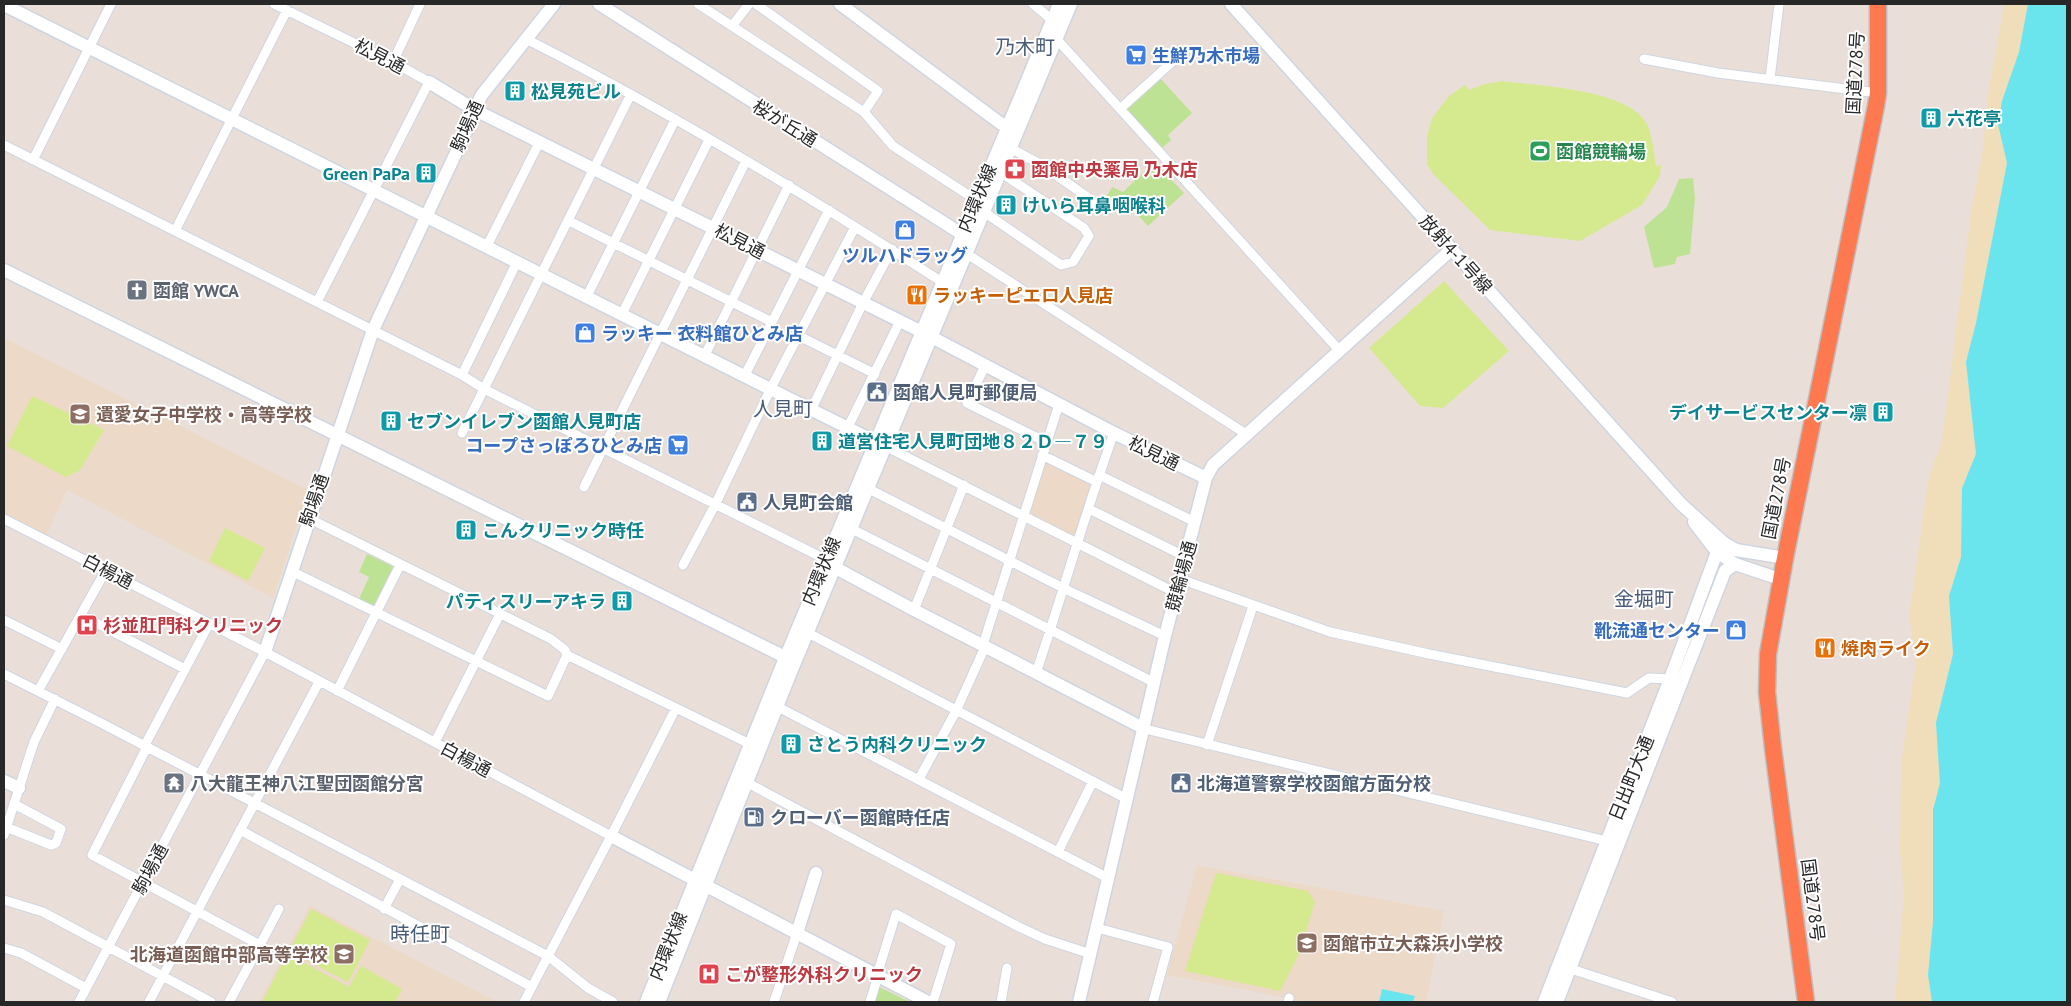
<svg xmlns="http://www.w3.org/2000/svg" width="2071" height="1006" viewBox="0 0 2071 1006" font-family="'PT Sans','Noto Sans JP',sans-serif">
<rect width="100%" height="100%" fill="#eadfd8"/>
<path fill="#ecd9c7" d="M4,338L308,490L273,598L67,490L46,536L4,515Z
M1045,460L1091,484L1075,537L1028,513Z
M1197,865L1444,911L1426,1002H1308L1167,975Z
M310,905L497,1002H259Z"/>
<path fill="#bee294" d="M1160,78L1192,113L1168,135L1171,140L1162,148L1126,109Z
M1154,162L1184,193L1148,226L1132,209L1128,215L1106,198L1112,187L1123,192Z
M1693,178L1695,198L1690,254L1677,257L1675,264L1654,268L1644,227L1667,207L1679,179Z
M367,554L394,567L377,608L359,599L369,577L359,572Z
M879,987L910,1002H874Z"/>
<path fill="#f0ddba" d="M2004,4H2028L2019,52L2002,101L1998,124L2007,163L1976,323L1966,362L1976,454L1962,488L1961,557L1949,597L1953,654L1936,723L1940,783L1933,810V922L1928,975L1932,1002H1895L1904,894L1900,850L1901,765L1916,661L1909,616L1929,476L1942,442L1971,213L1983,149L1988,96Z"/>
<path fill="#d5e98f" d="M1503,81C1539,86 1629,89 1647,124C1652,134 1654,154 1656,166L1661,165L1660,176L1642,205L1580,241L1490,230L1434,175L1427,164V137L1432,118L1449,96L1465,85L1469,90L1485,84Z
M1444,281L1509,351L1443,408L1420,406L1369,348Z
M32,396L104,430L80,470L66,477L7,446Z
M225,528L265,548L248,581L209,561Z
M1216,873L1308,891L1315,902L1299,954L1280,991L1185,971Z
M311,909L370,940L348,982L289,951Z
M287,954L349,987L361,966L402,989L395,1002H262Z"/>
<path fill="#6ae5ee" d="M2028,4H2067V1002H1932L1928,975L1933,922V810L1940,783L1936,723L1953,654L1949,596L1961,557L1962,488L1976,454L1966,362L1976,323L2007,163L1998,124L2002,101L2019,52Z
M1382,989L1415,996L1413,1002H1379Z"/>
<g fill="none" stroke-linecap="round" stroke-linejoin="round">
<g stroke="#ced5e1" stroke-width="11">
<path id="street" d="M274,4L393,62L429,82L317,302
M698,4L864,112L893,146L976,200
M756,4L878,91L864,112
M1033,4L1052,20
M732,26L749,4
M1053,35L1339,350
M526,39C669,111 807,195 942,282
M1644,59L1718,73L1878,93
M393,62L420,4
M1770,79L1779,4
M1121,108L1181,54
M4,145L462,375L484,389L817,555L826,561
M1010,148L1042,165L1097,204
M33,160L111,4
M984,212L1061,265L1073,262L1089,236L1084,228L1000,172
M569,221L772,322
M175,231L287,10
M487,246L540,141
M967,254L1246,434
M587,296L675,120
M622,314L709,140
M799,336L875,374
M705,355L789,185
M985,366L967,403L1046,442
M462,375L517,262
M745,375L829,210
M812,408L863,303L892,249
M848,427L900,321
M462,433L630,96
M881,444L1176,593
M1042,455L1097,482
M1099,475L1195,522
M584,487L746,161
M869,489L1065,589L1165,636
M1089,509L1186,557
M308,518L551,639L565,650L567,655L750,744
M4,519L265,652L611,836
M852,529L1155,683
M683,565L715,505L771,388L855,227
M291,571L548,696L567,655
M1180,579L1330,632L1429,654L1627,693L1649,678L1670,679
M914,610L964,485
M81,615L185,669
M4,620L62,649
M808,633L1127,799
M983,645L1059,404
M1036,673C1063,594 1085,512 1114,433
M4,674L101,723L548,956L588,988L613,1002
M38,691L106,570
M337,691L400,565
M778,707L1108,878
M1145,729L1611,842
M435,742L500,614
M145,745L209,624
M1207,745L1253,606
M147,747L92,855L260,945L229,1002
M919,779L956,711L985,647
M744,781L1017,926L1045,939L1091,954
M6,827L51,845L56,843L61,829L14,804
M240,830L532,987
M4,835L34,742L55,699
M1058,852L1093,781
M4,900L43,912L211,1002
M384,909L400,879
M1097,928L1168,947L1153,1002
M260,945L279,909
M4,948L21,953L86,988
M1565,967L1672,1002
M877,975L896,914L951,944L933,1002
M79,1002L265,652
M149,1002L319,682
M524,1002L611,836L676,708
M774,1002L797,933
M870,1002L878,976
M1001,1002L1007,968
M1288,1002L1289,998"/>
</g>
<g stroke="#ced5e1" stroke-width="15">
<path id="secondary" d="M599,4L968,238
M840,4L1000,123L1013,130
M1231,4L1681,504L1724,543L1736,550L1785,558
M4,5L876,442
M429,82L475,110L922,332L1114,433L1206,478
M4,270L791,660
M1694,522L1717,552L1735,564L1780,579
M830,565L914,610L1145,729
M265,652L373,330L469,125L481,96L554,4
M4,781L19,788
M611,836L928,1002
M797,933L816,873
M646,1002L781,668L1059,4
M659,1002L791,672L1071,4
M1079,1002L1165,636L1206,478L1213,465L1452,249
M1544,1002L1670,679L1717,552
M1557,1002L1725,571L1735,564"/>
</g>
<g stroke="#bebebe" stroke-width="19">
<path id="highway" d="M1806,1002L1773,748L1767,692L1768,654L1785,558L1876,106L1878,93V4"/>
</g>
<use href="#street" stroke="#fff" stroke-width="9"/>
<use href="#secondary" stroke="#fff" stroke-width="12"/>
<use href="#highway" stroke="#fe7850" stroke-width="16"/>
</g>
<defs>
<g id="supermarket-square" transform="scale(1.125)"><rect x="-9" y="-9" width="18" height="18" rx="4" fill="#3f7fe0" stroke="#fff"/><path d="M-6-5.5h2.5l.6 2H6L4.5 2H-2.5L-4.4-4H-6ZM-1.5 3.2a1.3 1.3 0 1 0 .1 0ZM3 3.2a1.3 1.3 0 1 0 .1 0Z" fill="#fff"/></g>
<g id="building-square" transform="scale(1.125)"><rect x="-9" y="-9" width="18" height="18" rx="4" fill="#0f9aa8" stroke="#fff"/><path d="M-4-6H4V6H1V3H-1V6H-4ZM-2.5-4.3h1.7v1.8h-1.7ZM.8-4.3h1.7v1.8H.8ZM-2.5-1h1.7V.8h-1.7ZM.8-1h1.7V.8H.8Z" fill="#fff"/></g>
<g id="stadium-square" transform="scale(1.125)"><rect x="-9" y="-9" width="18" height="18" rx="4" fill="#2e9e5b" stroke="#fff"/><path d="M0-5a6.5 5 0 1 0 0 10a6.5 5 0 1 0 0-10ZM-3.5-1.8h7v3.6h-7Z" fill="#fff"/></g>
<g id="pharmacy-square" transform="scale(1.125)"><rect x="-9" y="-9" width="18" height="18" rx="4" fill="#e0444e" stroke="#fff"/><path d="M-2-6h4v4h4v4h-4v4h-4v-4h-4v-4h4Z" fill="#fff"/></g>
<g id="shop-square" transform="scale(1.125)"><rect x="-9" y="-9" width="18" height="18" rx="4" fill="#3f7fe0" stroke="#fff"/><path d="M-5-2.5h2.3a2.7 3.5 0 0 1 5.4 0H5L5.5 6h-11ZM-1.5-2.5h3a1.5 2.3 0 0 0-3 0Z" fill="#fff"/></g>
<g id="church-square" transform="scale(1.125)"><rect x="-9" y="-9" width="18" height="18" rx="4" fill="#6b7280" stroke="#fff"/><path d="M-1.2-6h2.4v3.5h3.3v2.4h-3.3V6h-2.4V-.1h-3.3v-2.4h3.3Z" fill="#fff"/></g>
<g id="restaurant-square" transform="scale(1.125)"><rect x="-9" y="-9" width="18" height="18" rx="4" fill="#e8710a" stroke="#fff"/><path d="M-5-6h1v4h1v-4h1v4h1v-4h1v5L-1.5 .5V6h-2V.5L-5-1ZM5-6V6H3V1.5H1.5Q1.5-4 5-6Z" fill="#fff"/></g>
<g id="civic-square" transform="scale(1.125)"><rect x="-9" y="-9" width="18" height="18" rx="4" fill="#5c6f8a" stroke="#fff"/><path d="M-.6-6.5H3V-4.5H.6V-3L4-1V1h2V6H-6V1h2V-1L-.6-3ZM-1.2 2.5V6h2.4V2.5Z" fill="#fff"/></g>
<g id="school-square" transform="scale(1.125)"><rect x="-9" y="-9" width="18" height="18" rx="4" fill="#8d6e63" stroke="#fff"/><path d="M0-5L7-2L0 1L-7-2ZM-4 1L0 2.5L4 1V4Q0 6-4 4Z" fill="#fff"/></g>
<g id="hospital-square" transform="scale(1.125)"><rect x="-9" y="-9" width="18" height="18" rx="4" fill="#e0444e" stroke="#fff"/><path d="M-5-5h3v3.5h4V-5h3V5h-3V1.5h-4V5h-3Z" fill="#fff"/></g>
<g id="temple-square" transform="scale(1.125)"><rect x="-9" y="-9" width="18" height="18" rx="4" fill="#6b7280" stroke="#fff"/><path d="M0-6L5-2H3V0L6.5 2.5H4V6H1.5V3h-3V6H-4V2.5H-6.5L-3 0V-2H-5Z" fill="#fff"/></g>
<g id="fuel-square" transform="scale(1.125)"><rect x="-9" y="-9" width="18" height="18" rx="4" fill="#5c6f8a" stroke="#fff"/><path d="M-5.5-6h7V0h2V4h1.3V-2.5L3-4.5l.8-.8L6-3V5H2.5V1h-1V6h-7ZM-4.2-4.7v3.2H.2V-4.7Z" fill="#fff"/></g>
</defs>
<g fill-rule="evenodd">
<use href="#supermarket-square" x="1136" y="55"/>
<use href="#building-square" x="515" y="91"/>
<use href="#building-square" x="1931" y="118"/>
<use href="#stadium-square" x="1540" y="151"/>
<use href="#pharmacy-square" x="1015" y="169"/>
<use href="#building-square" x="426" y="173"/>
<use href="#building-square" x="1006" y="205"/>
<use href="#shop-square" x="905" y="230"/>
<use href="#church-square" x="137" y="290"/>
<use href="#restaurant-square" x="917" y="295"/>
<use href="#shop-square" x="585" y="333"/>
<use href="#civic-square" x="877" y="392"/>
<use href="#building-square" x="1883" y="412"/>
<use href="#school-square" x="80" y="414"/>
<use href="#building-square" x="391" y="421"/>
<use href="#building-square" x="822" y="441"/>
<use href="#supermarket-square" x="678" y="445"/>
<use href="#civic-square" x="747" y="502"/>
<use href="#building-square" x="466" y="530"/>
<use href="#building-square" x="622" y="601"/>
<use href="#hospital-square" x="87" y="625"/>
<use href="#shop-square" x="1736" y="630"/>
<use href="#restaurant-square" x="1825" y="648"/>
<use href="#building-square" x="791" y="744"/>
<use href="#temple-square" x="174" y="783"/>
<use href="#civic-square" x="1181" y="783"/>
<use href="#fuel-square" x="754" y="817"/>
<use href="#school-square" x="1307" y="943"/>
<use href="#school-square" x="344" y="954"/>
<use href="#hospital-square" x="709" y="974"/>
</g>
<g text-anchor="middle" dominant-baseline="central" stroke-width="4" stroke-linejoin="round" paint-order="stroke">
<g font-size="18" font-weight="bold" fill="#366cbe" stroke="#fff" text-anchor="start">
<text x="1152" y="55">生鮮乃木市場</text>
<text x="905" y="255" text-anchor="middle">ツルハドラッグ</text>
<text x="601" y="333">ラッキー 衣料館ひとみ店</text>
<text x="662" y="445" text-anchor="end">コープさっぽろひとみ店</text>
<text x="1720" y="630" text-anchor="end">靴流通センター</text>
</g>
<g font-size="18" fill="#272727" stroke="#fff">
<text transform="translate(380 56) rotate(27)">松見通</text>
<text transform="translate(1855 73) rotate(-87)">国道278号</text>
<text transform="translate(785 123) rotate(32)">桜が丘通</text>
<text transform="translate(467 126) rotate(-66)">駒場通</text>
<text transform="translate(977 198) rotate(-67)">内環状線</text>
<text transform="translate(740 241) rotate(27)">松見通</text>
<text transform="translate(1456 254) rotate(48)">放射4-1号線</text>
<text transform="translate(1154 453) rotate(26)">松見通</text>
<text transform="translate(1776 498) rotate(-79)">国道278号</text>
<text transform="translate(314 500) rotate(-71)">駒場通</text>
<text transform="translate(108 571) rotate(27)">白楊通</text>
<text transform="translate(821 571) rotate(-67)">内環状線</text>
<text transform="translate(1181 576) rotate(-75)">競輪場通</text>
<text transform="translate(466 759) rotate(28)">白楊通</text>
<text transform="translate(1631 778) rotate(-68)">日出町大通</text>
<text transform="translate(150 869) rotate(-62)">駒場通</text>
<text transform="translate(1813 900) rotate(83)">国道278号</text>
<text transform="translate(668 946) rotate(-68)">内環状線</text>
</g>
<g font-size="18" font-weight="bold" fill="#0d838f" stroke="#fff" text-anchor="start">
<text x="531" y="91">松見苑ビル</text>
<text x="1947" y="118">六花亭</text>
<text x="410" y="173" text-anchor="end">Green PaPa</text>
<text x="1022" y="205">けいら耳鼻咽喉科</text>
<text x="1867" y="412" text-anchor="end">デイサービスセンター凛</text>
<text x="407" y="421">セブンイレブン函館人見町店</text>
<text x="838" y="441">道営住宅人見町団地８２Ｄ―７９</text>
<text x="482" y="530">こんクリニック時任</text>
<text x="606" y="601" text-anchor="end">パティスリーアキラ</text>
<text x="807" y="744">さとう内科クリニック</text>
</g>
<g font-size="18" font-weight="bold" fill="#27864d" stroke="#fff" text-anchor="start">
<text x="1556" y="151">函館競輪場</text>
</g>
<g font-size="18" font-weight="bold" fill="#be3a42" stroke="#fff" text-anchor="start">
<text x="1031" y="169">函館中央薬局 乃木店</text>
<text x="103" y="625">杉並肛門科クリニック</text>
<text x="725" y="974">こが整形外科クリニック</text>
</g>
<g font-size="18" font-weight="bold" fill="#5b616d" stroke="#fff" text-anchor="start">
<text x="153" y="290">函館 YWCA</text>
<text x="190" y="783">八大龍王神八江聖団函館分宮</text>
</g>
<g font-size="18" font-weight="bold" fill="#c56008" stroke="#fff" text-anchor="start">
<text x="933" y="295">ラッキーピエロ人見店</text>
<text x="1841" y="648">焼肉ライク</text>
</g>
<g font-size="18" font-weight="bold" fill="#4e5e75" stroke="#fff" text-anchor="start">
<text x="893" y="392">函館人見町郵便局</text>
<text x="763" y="502">人見町会館</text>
<text x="1197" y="783">北海道警察学校函館方面分校</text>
<text x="770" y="817">クローバー函館時任店</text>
</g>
<g font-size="18" font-weight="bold" fill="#785e54" stroke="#fff" text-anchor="start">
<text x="96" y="414">遺愛女子中学校・高等学校</text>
<text x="1323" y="943">函館市立大森浜小学校</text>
<text x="328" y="954" text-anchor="end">北海道函館中部高等学校</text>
</g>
<g font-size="20" fill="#485a77" stroke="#fff">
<text x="1025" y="47">乃木町</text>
<text x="783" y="409">人見町</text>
<text x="1644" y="599">金堀町</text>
<text x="420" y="934">時任町</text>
</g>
</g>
<rect width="2071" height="1006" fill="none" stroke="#272727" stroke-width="10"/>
</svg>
